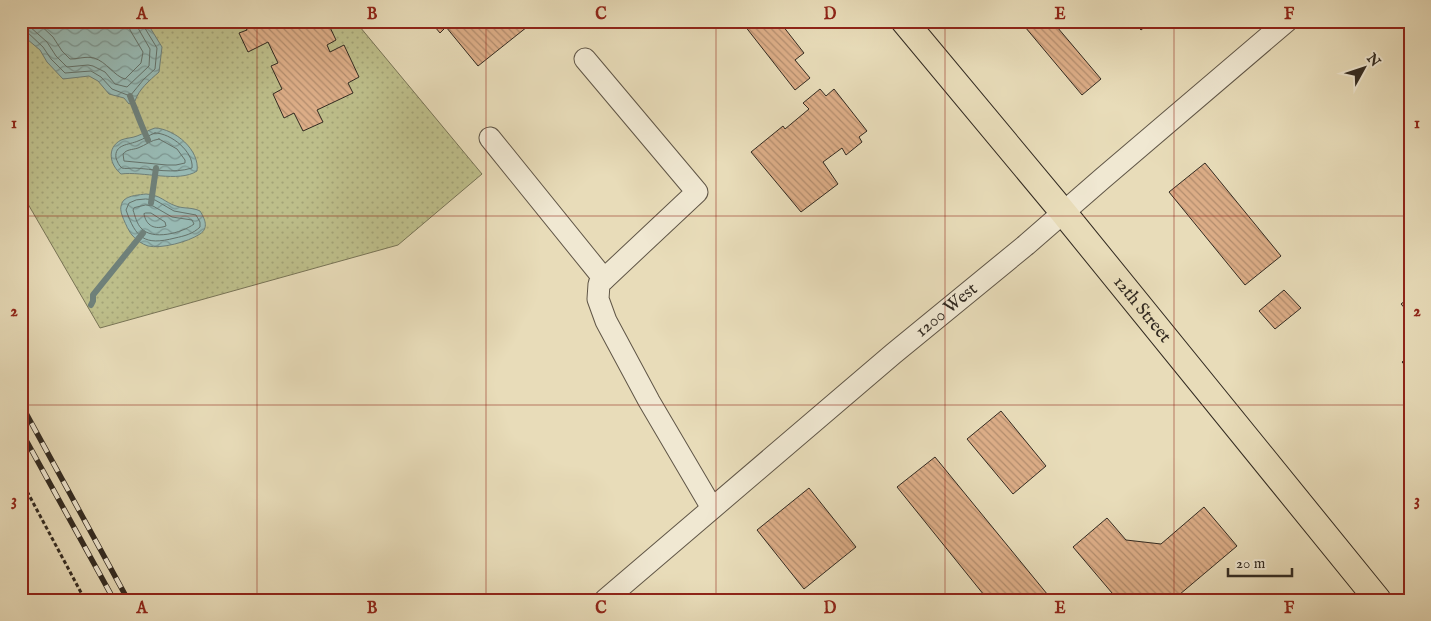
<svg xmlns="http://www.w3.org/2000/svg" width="1431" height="621" viewBox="0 0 1431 621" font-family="'IM FELL English',serif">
<defs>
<pattern id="grass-dots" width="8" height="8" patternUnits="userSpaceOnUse" patternTransform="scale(1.25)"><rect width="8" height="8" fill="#bdbe8a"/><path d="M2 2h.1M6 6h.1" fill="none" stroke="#a3a377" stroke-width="1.8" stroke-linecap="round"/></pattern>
<pattern id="water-waves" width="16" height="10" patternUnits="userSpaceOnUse" patternTransform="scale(1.25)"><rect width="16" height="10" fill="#98bab4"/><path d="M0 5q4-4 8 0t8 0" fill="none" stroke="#7d9792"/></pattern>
<pattern id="building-back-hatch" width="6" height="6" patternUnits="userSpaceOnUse" patternTransform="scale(1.25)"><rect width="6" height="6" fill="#dcad87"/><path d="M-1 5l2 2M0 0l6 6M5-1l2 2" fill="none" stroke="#b38d6e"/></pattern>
</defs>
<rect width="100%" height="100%" fill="#e8dcb9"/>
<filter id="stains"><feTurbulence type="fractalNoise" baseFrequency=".004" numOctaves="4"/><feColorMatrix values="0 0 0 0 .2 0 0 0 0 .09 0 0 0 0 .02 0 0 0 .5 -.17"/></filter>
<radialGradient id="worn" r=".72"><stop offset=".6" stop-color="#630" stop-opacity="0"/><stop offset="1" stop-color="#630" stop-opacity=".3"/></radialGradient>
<path fill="url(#grass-dots)" stroke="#787456" d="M21,21H355L482,174L398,245L100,328L21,192Z"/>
<path fill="url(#water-waves)" stroke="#6f8079" d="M21,21H146L162,47L159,72C149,81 139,89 135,101L129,104L124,98L109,94L98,81L89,76L63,79L47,62L40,50L21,34Z
M155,128C175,129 200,150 197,171C179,183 142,171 121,174C110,165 106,148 121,140C126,138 132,138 137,136C143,134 148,130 155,128Z
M146,194C161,195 164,202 176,206C184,209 192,207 200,211C205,219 209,228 200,234C188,242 161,249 148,246C142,244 136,240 132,235C129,232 121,215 121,211C120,207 122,202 124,200C130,195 139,195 146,194Z"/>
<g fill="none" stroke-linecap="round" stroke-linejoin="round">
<path stroke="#65726a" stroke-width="1" d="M36,21L53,37L62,51L70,59C78,59 86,56 94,58C107,62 114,76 125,79L141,63L143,52L130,30L129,21
M21,24L29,26L47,42L56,56L67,67L88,65L93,66L105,72L115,84L127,87L149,66L150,49L138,28L136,21
M21,30L26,31L43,47L51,59L65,73L91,71L101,77L112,89L130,96L144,79L155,69L157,48L143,25V21
M155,133C171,133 194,152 192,168C173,174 153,169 134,168C131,168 125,169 122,168C119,166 117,161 116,158C114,144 129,145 138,141C144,139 149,135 155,133Z
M159,139L177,149L185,160V163L176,165H167L124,161L123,154C127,149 132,150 138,148C146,145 151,140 159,139Z
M146,199L155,200L174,211L196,215L200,222V227C193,234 184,236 175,238C144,246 136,238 126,210L129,203L136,200Z
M146,205L153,206L172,217L192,220L194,224C182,233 152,241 141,228C137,224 135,216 133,210L134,208Z
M146,213H151L165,222L166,226C155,230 146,226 144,214Z"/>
<path stroke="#6f8079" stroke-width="6" d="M130,96C136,111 141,125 148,140
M151,203L156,168
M91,305L93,301V295L143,233"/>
</g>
<path fill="url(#building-back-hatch)" stroke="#322a21" d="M229,21H327L336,40L327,45L330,52L344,45L359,77L348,83L353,93L317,110L323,122L303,131L294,113L284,118L273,94L282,89L271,66L278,63L268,42L248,52L239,33L247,30L243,22L232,27Z
M430,21H532L526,26L527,27L478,66L446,27L440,33Z
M741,21H779L804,53L795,60L810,78L795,90Z
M1020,21H1052L1101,79L1082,95Z
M1133,21H1152L1141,30Z
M820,89L826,96L834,89L867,131L859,137L862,142L846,155L842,148L823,162L838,184L801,212L751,152L783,126L785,129L809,109L803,103Z
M1205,163L1281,256L1245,285L1169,192Z
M1284,290L1301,308L1275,329L1259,311Z
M1410,297V314L1401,304Z
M1410,356V371L1402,362Z
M1001,411L1046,466L1013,494L967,439Z
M935,457L1052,600H988L897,487Z
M809,488L856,547L804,589L757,530Z
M1204,507L1237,546L1173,600H1118L1073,547L1107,518L1126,540L1161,544Z"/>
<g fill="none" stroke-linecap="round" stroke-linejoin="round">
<g stroke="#605647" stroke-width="23">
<g id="minor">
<path d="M585,59L697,192L599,284L598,299L606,321L649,401L712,508"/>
<path d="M490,138L604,279"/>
<path id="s1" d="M605,600L893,354L1026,245L1103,178L1287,21"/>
</g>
</g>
<g stroke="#322a21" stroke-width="28">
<g id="major">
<path id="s2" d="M904,21L1063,212L1378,600"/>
</g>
</g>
<path stroke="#322a21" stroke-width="3" stroke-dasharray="4 2.5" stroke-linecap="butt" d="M21,480L85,600"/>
<use href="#minor" stroke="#f0e8d2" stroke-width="21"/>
<use href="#major" stroke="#e8dcb9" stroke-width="26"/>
<g stroke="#322a21" stroke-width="5.5">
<path id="rail" d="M21,404L128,600
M21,431L114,600"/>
</g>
<use href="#rail" stroke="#f0e8d2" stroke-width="4" stroke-dasharray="11" stroke-linecap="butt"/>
</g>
<path fill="none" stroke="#8f2418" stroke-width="1" stroke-opacity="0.55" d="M257,21V600M486,21V600M716,21V600M945,21V600M1174,21V600M21,216H1410M21,405H1410"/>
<g text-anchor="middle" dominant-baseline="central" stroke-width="4" stroke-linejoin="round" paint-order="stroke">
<g font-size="18" fill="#322a21" stroke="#f0e8d2">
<text stroke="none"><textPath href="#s2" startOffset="374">12th Street</textPath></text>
<text stroke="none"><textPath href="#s1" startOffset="448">1200 West</textPath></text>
</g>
</g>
<rect width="1431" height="621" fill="none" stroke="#e8dcb9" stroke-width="55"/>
<g transform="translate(1364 68) rotate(50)" stroke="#f0e8d2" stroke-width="4" paint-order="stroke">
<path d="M0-4L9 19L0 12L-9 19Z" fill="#322a21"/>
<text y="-8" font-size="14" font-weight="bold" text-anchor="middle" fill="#322a21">N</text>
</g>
<path d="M1228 568v8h64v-8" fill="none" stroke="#322a21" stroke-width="2.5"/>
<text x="1236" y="568" font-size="15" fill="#322a21" stroke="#f0e8d2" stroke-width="4" paint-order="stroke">20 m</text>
<rect x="28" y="28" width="1376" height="566" fill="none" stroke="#8f2418" stroke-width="2"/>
<g font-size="16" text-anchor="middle" font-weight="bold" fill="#8f2418">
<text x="142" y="19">A</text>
<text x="372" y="19">B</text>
<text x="601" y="19">C</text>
<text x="830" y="19">D</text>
<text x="1060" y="19">E</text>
<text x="1289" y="19">F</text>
<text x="14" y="128">1</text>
<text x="1417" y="128">1</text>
<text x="14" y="316">2</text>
<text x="1417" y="316">2</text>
<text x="14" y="505">3</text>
<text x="1417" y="505">3</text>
<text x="142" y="613">A</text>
<text x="372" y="613">B</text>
<text x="601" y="613">C</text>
<text x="830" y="613">D</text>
<text x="1060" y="613">E</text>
<text x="1289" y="613">F</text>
</g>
<rect width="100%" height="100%" filter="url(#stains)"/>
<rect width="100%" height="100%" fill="url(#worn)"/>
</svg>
